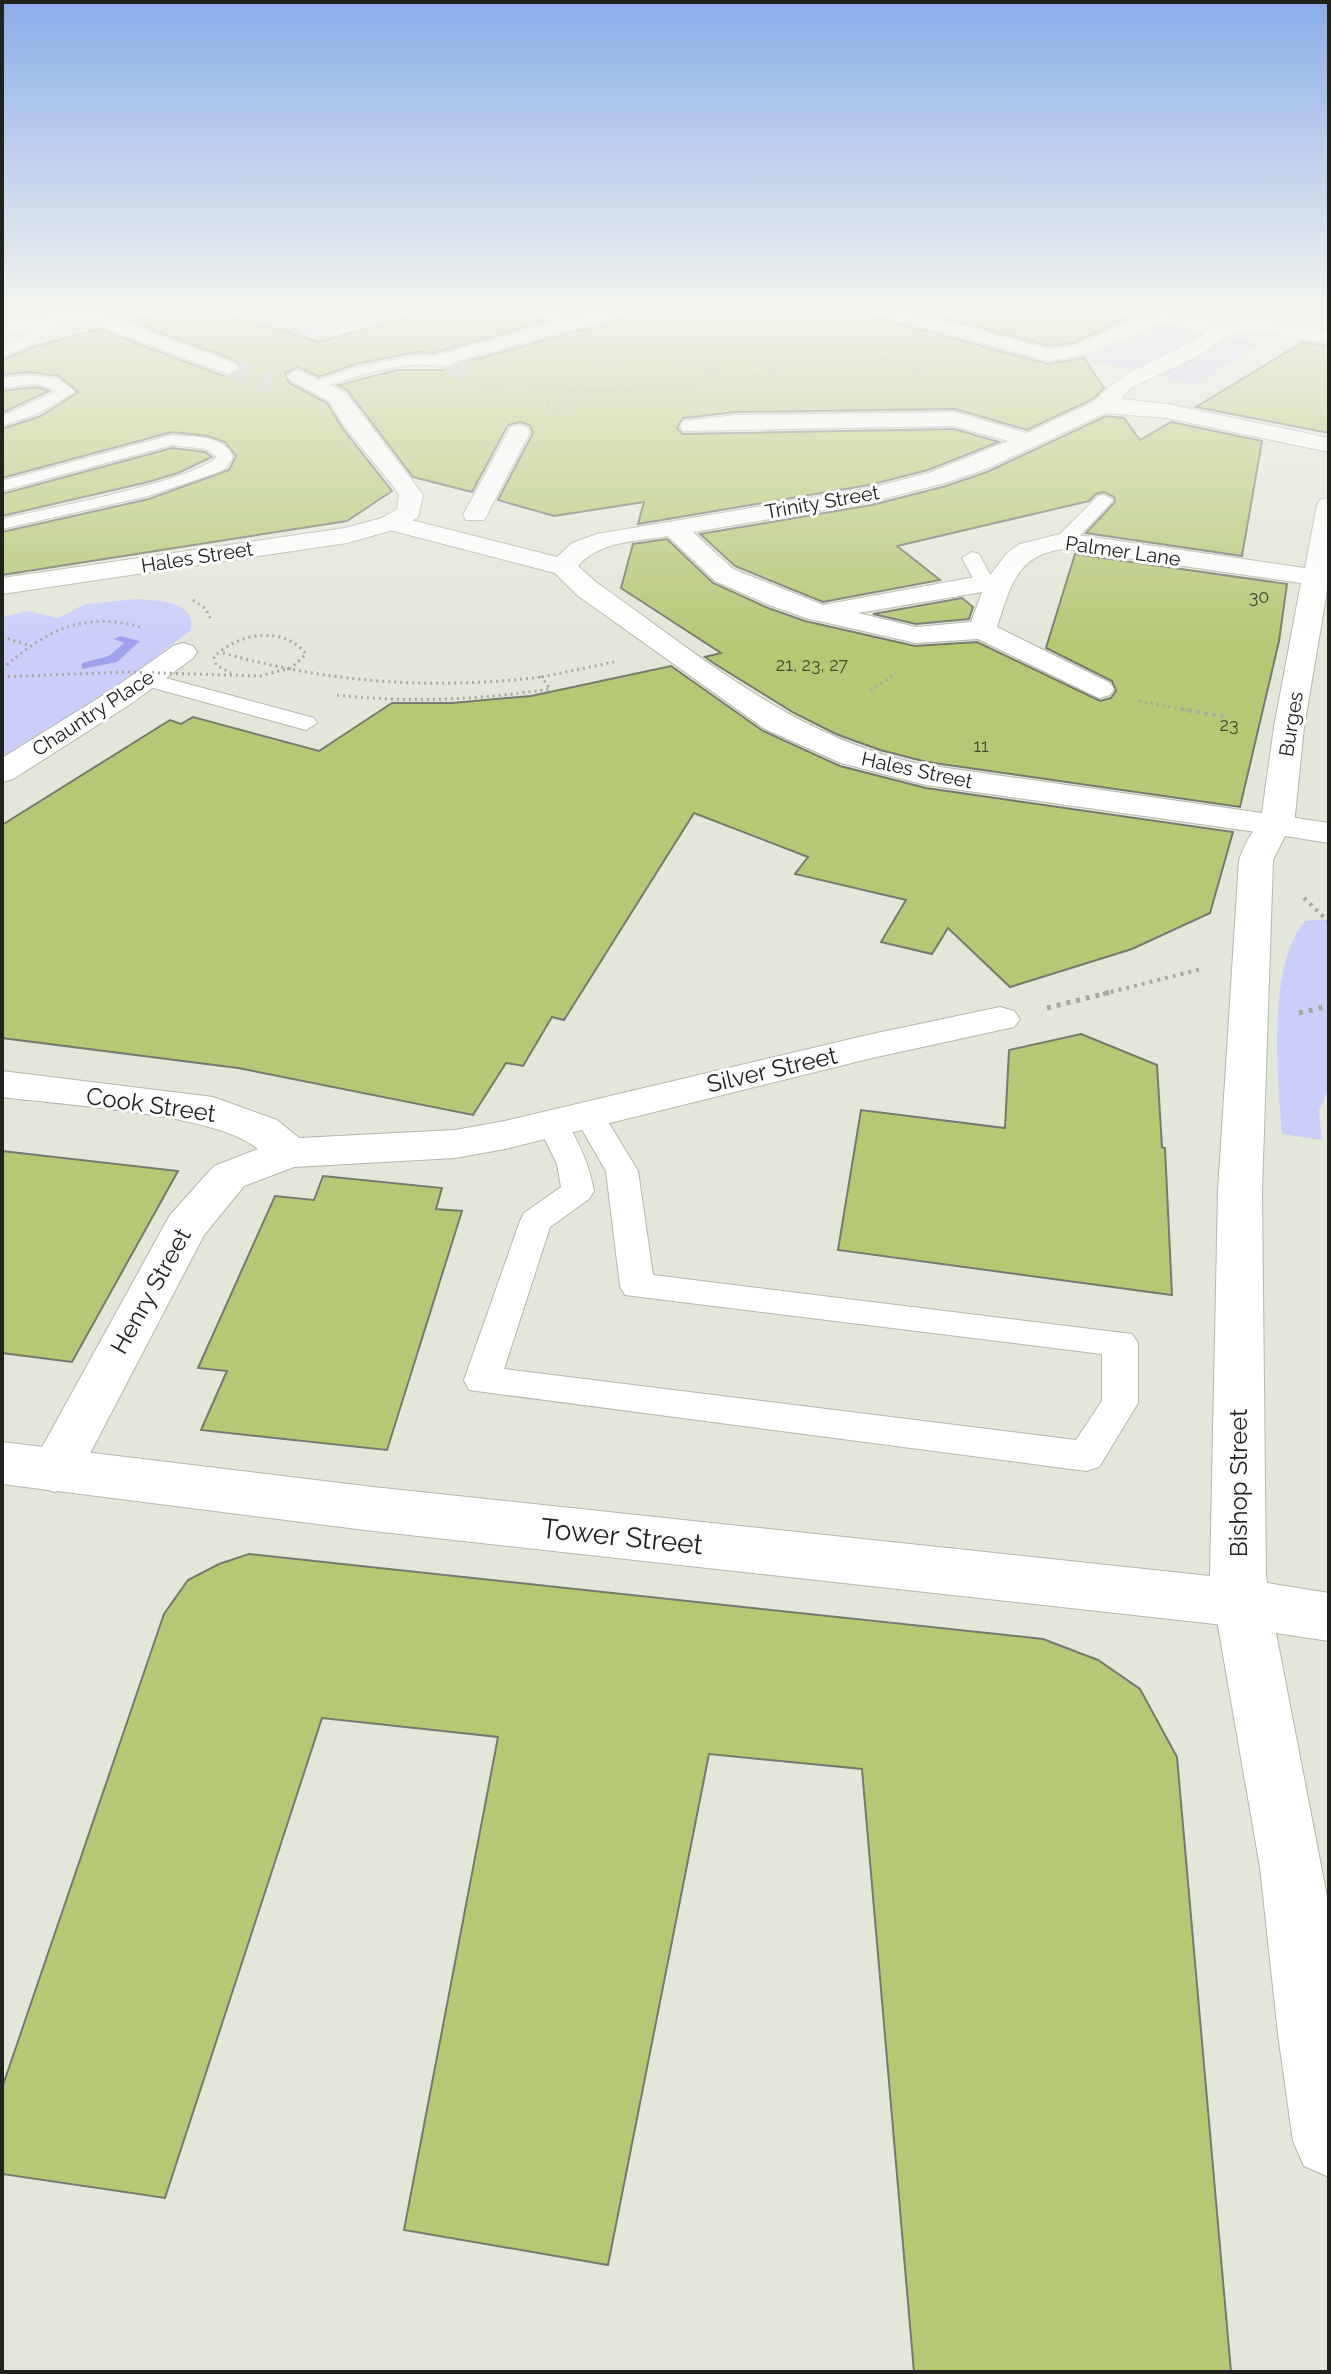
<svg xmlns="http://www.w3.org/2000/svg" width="1331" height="2374" font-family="Raleway,sans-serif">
  <rect width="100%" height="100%" fill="#e3e7d9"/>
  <g fill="#cbcef9">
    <path d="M223,309h184l-136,38 -22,-8 33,-9z"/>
    <path d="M1168,326h14l23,8 -67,37 -55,-12 75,-32z"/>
    <path d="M1225,336l36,7 -65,41 -41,-9z"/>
    <path d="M138,599c21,2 58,1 53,31l-89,68 -100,62v-143l26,-6 30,7 27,-14z"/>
    <path d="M1329,919v168l-10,24 3,29 -40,-6c-5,-58 -15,-168 23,-213z"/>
  </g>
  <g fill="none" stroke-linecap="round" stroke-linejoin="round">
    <path fill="#a0a1ee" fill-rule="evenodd" d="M120,636l20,5 -23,21 -35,7v-6l27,-7 15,-13 -10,-4z"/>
  </g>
  <g fill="#b7c875" stroke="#777a6e" stroke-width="2">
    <path d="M174,309h35l110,33 116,-33h88l22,13 -112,31 -16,-1 -61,12 -37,13 -21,-10 -13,6 4,10 38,20 16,26 49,62 -45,30 -345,54v-43l147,-33 80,-29 7,-14 -11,-14 -17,-6 -36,-4 -170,46v-49l39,-13 37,-24 -19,-16 -31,-4 -26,3v-15l31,-13 66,-18 122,46 10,2 10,-6 -4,-10 -108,-40z"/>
    <path d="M621,309h244l5,7 178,48 36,-6 20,30 -11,11 -66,31 -72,-21 -219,3 -53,6 -6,10 6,6 271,-5 45,13 -71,28 -59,15 -231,39 6,-22 -90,14 -56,-16 35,-67 -3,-8 -10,-3 -12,3 -36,67 -59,-15 -66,-87 -9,-5 59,-15h52l9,-6 161,-44 5,-7z"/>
    <path d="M908,309h287l-12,5 -19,-4 -34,7 -57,26 -24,3z"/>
    <path d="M1303,342l26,4v87l-133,-26z"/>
    <path d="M37,387l12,4 -47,22v-22z"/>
    <path d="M1106,416l18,2 16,22 31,-18 91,19 -20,115 -156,-23 29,-31 -1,-5 -10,-5 -8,2 -7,7 -192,45 43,34 -117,22 -88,-36 -35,-32 172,-29 74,-19 41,-14z"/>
    <path d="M172,448l33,4 7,5 -34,16 -30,9 -146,34v-22z"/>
    <path d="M667,539l46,44 55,25 37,13 110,25 62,-4 123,59 11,-3 5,-7 -4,-10 -66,-33 29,-94 212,30 -8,57 -39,166 -313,-45 -47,-12 -44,-16 -42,-21 -79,-49 -10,-7 16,-4 -100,-65 12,-44z"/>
    <path d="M962,598l11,9 -4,12 -53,5 -43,-10z"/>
    <path d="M671,666l92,65 77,35 86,22 307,44 -23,81 -78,36 -122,38 -62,-59 -16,26 -51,-12 25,-42 -111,-26 13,-17 -114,-44 -130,207 -12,-3 -29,49 -17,-3 -33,52 -235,-47 -236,-30v-213l168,-105 11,4 12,-7 126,34 73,-48h60l79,-7z"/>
    <path d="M1081,1034l76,31 5,82 3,1 7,147 -334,-45 23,-140 144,18 4,-78z"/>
    <path d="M2,1151l176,20 -106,191 -70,-9z"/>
    <path d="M323,1176l119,12 -6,21 26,2 -75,239 -186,-20 26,-59 -29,-3 77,-172 39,4z"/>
    <path d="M249,1554l794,85 55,21 42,29 37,68 54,615h-317l-52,-603 -153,-15 -101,511 -204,-35 94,-493 -176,-19 -157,480 -163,-24v-86l162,-474 24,-34 31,-16z"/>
  </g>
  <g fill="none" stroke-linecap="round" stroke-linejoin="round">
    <path stroke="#bcc0b3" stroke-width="21" stroke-dasharray="21 11" stroke-linecap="butt" d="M448,363l29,12"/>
    <path stroke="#bcc0b3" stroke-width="21" stroke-dasharray="21 11" stroke-linecap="butt" d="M229,368l43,16"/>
    <g stroke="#b3b7aa" stroke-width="2">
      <g id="service">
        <path d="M526,309h18l33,14 -7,4 -16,-3z"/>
        <path d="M52,317l7,4 -24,22 -33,14v-10l23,-10z"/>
        <path d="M418,355l16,1 21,7 -7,4c-46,-9 -90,10 -134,22l-8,-5 51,-17z"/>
        <path d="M28,375l31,4 16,13 -36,21 -37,13v-10l55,-25 -20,-7 -35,4v-10z"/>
        <path d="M172,435c20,2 54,0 61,22l-7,11 -10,5 -68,23 -146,33v-10c41,-10 190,-37 215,-62l-11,-8 -34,-4 -170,46v-10z"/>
        <path d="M1104,495l9,5 -3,4 -39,41h-14l-2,-4 2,-4 41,-41z"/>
        <path d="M972,552l7,2 17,31 -3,4 -7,2 -7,-2 -17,-31z"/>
        <path d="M147,673l167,45 3,5 -11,7 -167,-46 -3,-5z"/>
        <path d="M588,1104l11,3 39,64 15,104 479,59 6,9v60l-39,64 -13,4 -617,-81 -5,-10 56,-159 4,-8 37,-26 -4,-23 -20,-41 4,-7 11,-3 11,3c15,24 26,47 31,75l-5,8 -39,28 -46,142 572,71 26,-39v-47l-477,-59 -5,-9 -14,-115 -33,-57 4,-7z"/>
      </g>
    </g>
    <g stroke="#b3b7aa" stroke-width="2">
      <g id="pedestrian">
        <path d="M605,309h13l3,4 -3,4 -178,49 -10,-6 3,-4z"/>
        <path d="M868,309h30l151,40 25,-3 57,-26 34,-7 53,12 40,-5 71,11v12l-71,-11 -27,2 -31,21 -69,33 -22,24 -8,2 -11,-7c28,-38 78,-48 115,-73l-27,-8h-24l-66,28 -39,7 -178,-48z"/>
        <path d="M519,425l8,2 3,5 -43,83 -3,5h-18l-3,-5 45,-83 3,-5z"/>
      </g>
    </g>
    <g stroke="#b3b7aa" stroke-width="2">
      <g id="minor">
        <path d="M76,309h35l-10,6 -99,21v-12z"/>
        <path d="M1120,399l47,5 162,34v14l-162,-34 -62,-5 -119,56 -41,14 -74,19 -178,30 40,37 90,36 168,-31 17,-22 12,-8 44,-11 241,35 12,-63 3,-5 9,-2v81l-25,148 -10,98 -5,7 -12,3 -351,-50 -85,-22 -76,-34 -188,-134 -22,-22 -173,-45 -4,-5 4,-5 9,-3 166,42 15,-14 25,-9 273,-46 59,-15 79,-32 -54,-15 -271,5 -3,-5 3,-5 53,-6 219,-3 72,21 66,-31zM668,536l47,45 54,24 37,13 110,25 62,-4 121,59 11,-3 4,-6 -4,-6 -113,-56c13,-40 20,-73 67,-78l237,34 -27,144 -12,86 -336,-48c-128,-24 -225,-109 -329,-182l-19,-17c21,-25 60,-25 90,-30zM982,592l-11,30 -55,5 -58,-14z"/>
        <path d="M183,643l10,3 4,6 -4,6 -61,45 -119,76 -11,3v-24l108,-67 63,-45z"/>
        <path d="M1000,1007l14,4 6,8 -6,8 -142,31 -367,91 -50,9 -161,9 -50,19 -40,49 -131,251 -18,6 -18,-6 -8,-15 141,-256 44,-49 44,-17c-42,-36 -196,-44 -256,-52v-26l211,26 64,23 22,18 156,-8 50,-9 367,-87z"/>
        <path d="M1242,1579l87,14v48l-53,-8 53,274v270l-25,-11 -11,-25 -15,-107 -18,-167 -46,-264 8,-17z"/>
      </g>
    </g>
    <g stroke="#b3b7aa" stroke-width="2">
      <g id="tertiary">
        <path d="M62,309h27l147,55 3,4 -10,6 -7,-2 -157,-59z"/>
        <path d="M297,370l48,22 78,103 -5,22 -18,11 -53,15 -345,51v-16l343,-50 37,-10 15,-9 2,-14 -6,-9 -48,-59 -16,-26 -39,-21 -3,-4z"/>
        <path d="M1277,815l52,8v20l-44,-7 -12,24 -11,331 4,385 4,27 -8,17 -20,7 -869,-96 -371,-47v-42l371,45 837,89 8,-385 21,-331c8,-20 16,-40 38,-45z"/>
      </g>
    </g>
    <g stroke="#a6a99e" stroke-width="2" stroke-dasharray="2 3" stroke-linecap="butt">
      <path d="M232,309l30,10"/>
      <path d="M274,309l-12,10 29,11"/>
      <path d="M661,314l53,17"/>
      <path d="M785,334l9,-2 126,39 17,-6"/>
      <path d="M808,336l35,-10"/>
      <path d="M263,344l37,-11 -9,-3 78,-21"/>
      <path d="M738,347l54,17 -51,15 -52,-17z"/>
      <path d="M632,355l144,-40"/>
      <path d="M679,360l93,-29 103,31"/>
      <path d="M674,361l15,1"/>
      <path d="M679,363l51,18"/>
      <path d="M893,368l28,9"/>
      <path d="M760,379l44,-13 20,6 36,-11 9,3"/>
      <path d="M845,379l48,-16"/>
      <path d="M607,388l86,-4"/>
      <path d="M529,392l146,-2"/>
      <path d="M477,393l30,-1"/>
      <path d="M547,403l24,-10"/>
      <path d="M548,407l32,-7"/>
      <path d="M553,413l39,-18 23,-40 -5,-2"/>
    </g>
    <g stroke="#a6a99e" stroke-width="3" stroke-dasharray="2 4" stroke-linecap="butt">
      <path d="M193,600l13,9 4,9"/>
      <path d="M2,637l26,8"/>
      <path d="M223,653c106,30 209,37 319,24"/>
      <path d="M2,669c45,-39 81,-59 142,-41"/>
      <path d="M871,691l25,-18"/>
      <path d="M337,695c72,8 142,5 213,-6l-8,-12 72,-15"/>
      <path d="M1139,701l53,10"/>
    </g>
    <g stroke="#a6a99e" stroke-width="4" stroke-dasharray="3 5" stroke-linecap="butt">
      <path d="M1181,709l44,8"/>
      <path d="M1304,898l25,24"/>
      <path d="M1103,994l98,-25"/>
    </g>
    <g stroke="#a6a99e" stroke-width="5" stroke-dasharray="4 6" stroke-linecap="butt">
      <path d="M1047,1008l64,-16"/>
      <path d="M1299,1013l30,-7"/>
    </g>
    <use href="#service" fill="#fff" fill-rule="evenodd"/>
    <use href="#pedestrian" fill="#fff" fill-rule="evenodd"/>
    <use href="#minor" fill="#fff" fill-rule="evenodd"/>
    <use href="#tertiary" fill="#fff" fill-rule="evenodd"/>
    <g stroke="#a6a99e" stroke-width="2" stroke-dasharray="2 3" stroke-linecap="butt">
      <path d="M875,362l70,-22"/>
      <path d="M876,362l17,6"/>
    </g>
    <path stroke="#a6a99e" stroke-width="3" stroke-dasharray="2 4" stroke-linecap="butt" d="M2,677l125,-5 133,4 31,-8 15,-14c-22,-29 -69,-21 -92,3l2,8 15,8"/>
  </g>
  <linearGradient id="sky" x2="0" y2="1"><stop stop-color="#8bacea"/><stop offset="0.48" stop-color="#f2f4ee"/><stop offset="1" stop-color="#f2f4ee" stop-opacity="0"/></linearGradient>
  <rect width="1331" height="641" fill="url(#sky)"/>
  <g text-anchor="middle" stroke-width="6" stroke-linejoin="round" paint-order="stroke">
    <g font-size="18" fill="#464c33">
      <text x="1259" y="603">30</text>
      <text x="812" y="671">21, 23, 27</text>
      <text x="1229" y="731">23</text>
      <text x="981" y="752">11</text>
    </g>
    <g font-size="20" fill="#20221d" stroke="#fff">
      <text transform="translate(822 502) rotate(-10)" y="7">Trinity Street</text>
      <text transform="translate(1123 551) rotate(8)" y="7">Palmer Lane</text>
      <text transform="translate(197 557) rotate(-9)" y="7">Hales Street</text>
      <text transform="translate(93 713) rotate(-33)" y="7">Chauntry Place</text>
      <text transform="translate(1291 724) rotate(-81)" y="7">Burges</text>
      <text transform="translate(917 770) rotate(12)" y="7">Hales Street</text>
    </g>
    <g font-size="24" fill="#20221d" stroke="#fff">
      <text transform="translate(772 1070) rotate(-13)" y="8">Silver Street</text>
      <text transform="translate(151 1105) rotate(8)" y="8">Cook Street</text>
      <text transform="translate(151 1291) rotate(-61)" y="8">Henry Street</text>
      <text transform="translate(1239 1483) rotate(-90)" y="8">Bishop Street</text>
    </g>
    <g font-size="28" fill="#20221d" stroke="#fff">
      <text transform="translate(622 1536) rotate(6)" y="10">Tower Street</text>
    </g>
  </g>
  <rect width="1331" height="2374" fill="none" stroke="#20221d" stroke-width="8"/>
</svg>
